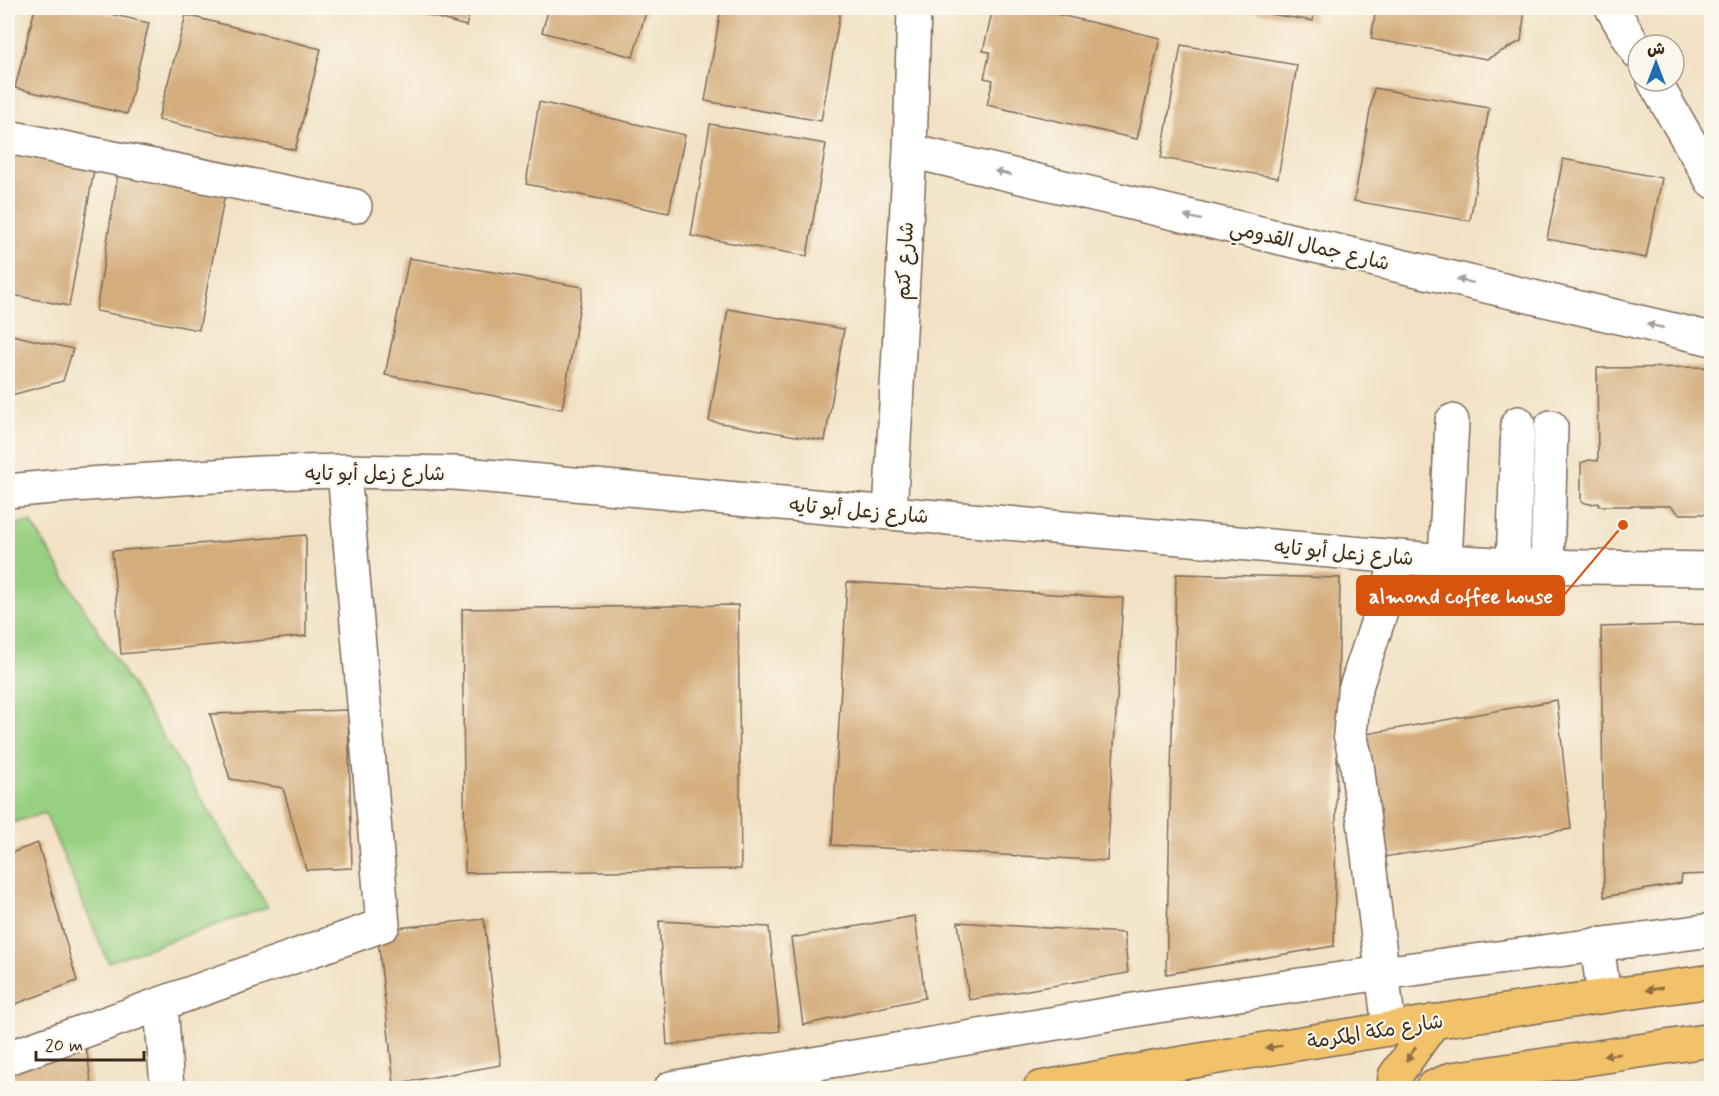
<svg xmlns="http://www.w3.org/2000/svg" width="1719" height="1096" font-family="Mynerve,'Playpen Sans Arabic',sans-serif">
  <rect width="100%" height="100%" fill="#fbf7ec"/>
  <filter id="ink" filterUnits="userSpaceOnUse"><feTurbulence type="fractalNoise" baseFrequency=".0167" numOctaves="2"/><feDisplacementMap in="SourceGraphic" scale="12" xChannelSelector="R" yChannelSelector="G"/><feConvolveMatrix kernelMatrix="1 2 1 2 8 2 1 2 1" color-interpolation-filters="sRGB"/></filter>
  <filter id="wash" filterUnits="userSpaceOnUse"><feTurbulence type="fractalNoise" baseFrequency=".008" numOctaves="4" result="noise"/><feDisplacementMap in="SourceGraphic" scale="24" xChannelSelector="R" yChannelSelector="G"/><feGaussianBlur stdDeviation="1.35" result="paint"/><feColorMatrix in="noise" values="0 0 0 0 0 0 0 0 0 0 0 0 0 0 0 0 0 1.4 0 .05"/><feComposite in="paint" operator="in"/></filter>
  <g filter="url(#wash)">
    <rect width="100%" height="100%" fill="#f2e1c4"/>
    <path fill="#98d082" stroke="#6a7d50" stroke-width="1.5" d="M31,522l237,385 -160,55 -63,-149 -37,11v-299z"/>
    <g id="blocks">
      <g fill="#d4ad7d">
        <path d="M35,8h50l64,15 -22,91 -112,-26z"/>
        <path d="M403,8h68l-5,18z"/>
        <path d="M549,8h98l-14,49 -91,-25z"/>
        <path d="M721,8h120l-20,113 -116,-20z"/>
        <path d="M993,8h36l131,30 -23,101 -150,-34 6,-25 -9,-2 6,-26 -7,-1z"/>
        <path d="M1238,8h77l-2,13 -75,-12z"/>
        <path d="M1376,8h147l2,2 -4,31 -34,18 -116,-20z"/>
        <path d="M186,15l135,34 -26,101 -137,-30z"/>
        <path d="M1181,45l116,20 -19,113 -117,-20z"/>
        <path d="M1374,88l115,20 -19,113 -116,-20z"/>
        <path d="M539,102l146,33 -16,78 -143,-29z"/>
        <path d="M710,124l116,20 -19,112 -116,-20z"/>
        <path d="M8,154l86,16 -25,136 -61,-12z"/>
        <path d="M1563,159l99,19 -16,80 -99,-19z"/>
        <path d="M118,174l107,20 -26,136 -103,-19z"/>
        <path d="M409,258l174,29 -21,122 -177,-34z"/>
        <path d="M728,309l116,20 -19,112 -116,-20z"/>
        <path d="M8,334l65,15 -10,32 -55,15z"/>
        <path d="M1712,367v147h-33l-8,-8h-72v-3l-9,1 -9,-2v-39l8,-3 9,1 -1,-93z"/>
        <path d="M306,535v101l-185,18 -9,-103z"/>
        <path d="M1176,574l164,4 -6,368 -168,28z"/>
        <path d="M847,582l276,16 -16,263 -275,-16z"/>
        <path d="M738,605l3,264 -276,4 -3,-264z"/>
        <path d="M1712,624v250l-30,1 -1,8 -77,14 -3,-270z"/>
        <path d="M1557,700l14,129 -201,30 -15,-123z"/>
        <path d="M348,710l4,158 -46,2 -23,-82 -53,-9 -20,-65z"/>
        <path d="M38,843l39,138 -69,26v-153z"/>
        <path d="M915,916l10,82 -122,27 -12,-87z"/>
        <path d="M484,919l17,146 -107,19 -17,-154z"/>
        <path d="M659,921l110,6 11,104 -113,14z"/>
        <path d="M958,922l166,11 4,40 -159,27z"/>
        <path d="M85,1038l7,50h-84v-17z"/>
      </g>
    </g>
  </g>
  <g filter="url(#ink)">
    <use href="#blocks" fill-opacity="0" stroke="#7b6a58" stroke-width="1.5"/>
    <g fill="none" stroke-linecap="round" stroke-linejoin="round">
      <g stroke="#7b6a58" stroke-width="36">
        <g id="minor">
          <path d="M1612,8l26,45"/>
          <path d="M1654,81l58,100"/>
          <path d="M8,137l347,69"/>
          <path d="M910,151l802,188"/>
          <path d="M8,491l65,-6 187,-12 84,-2 110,2 436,40 555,48 86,5 181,3"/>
          <path d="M890,513l20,-362 4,-143"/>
          <path d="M1445,561l7,-140"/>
          <path d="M1513,565l5,-142"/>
          <path d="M1547,565l4,-138"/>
          <path d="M1597,944l7,52"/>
          <path d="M161,1004l6,84"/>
          <path d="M1389,1028l-32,-264 -7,-30 4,-41 45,-136"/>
          <path d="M8,1058l375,-133 -39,-454"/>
          <path d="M671,1088l486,-82 225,-33 330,-43"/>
        </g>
      </g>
      <g stroke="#7b6a58" stroke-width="36">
        <g id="major">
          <path d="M1040,1088c223,-40 447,-76 672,-107"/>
          <path d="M1394,1088l1,-12 39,-55"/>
          <path d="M1432,1088l20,-9 260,-39"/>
        </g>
      </g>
      <use href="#minor" stroke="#fff" stroke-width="33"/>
      <use href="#major" stroke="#f2c26a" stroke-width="33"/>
    </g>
    <defs><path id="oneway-solid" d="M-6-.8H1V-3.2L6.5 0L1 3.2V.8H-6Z" transform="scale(1.5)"/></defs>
    <g fill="#a79f9a">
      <use href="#oneway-solid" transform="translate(1003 173) rotate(-167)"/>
      <use href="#oneway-solid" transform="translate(1193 218) rotate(-167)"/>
      <use href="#oneway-solid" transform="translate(1465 281) rotate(-167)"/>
      <use href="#oneway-solid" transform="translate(1655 326) rotate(-167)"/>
    </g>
    <g fill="#8d6e40">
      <use href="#oneway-solid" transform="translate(1654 989) rotate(172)"/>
      <use href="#oneway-solid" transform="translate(1274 1047) rotate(171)"/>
      <use href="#oneway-solid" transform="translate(1411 1054) rotate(125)"/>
      <use href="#oneway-solid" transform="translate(1612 1055) rotate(172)"/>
    </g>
  </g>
  <g text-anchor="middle" stroke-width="4.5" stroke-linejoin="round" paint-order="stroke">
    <g font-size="20" fill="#3b2a1e" stroke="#fbf7ec">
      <text transform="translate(1310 245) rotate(13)" y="7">شارع جمال القدومي</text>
      <text transform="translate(904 261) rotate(-87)" y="7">شارع كتم</text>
      <text x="375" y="480">شارع زعل أبو تايه</text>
      <text transform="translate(859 510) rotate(5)" y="7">شارع زعل أبو تايه</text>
      <text transform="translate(1344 552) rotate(5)" y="7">شارع زعل أبو تايه</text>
      <text transform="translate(1375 1031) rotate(-9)" y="7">شارع مكة المكرمة</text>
    </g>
  </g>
  <path fill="none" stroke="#d7540e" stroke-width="2" d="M1623 525L1564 595"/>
  <circle fill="#d7540e" stroke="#fbf7ec" stroke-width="2" cx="1623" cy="525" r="6"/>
  <rect fill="#d7540e" stroke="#d7540e" stroke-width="2" x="1357" y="576" width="207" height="39" rx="6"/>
  <g font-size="21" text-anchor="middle" font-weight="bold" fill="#fff">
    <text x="1461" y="603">almond coffee house</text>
  </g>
  <rect width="1719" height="1096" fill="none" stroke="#fbf7ec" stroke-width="30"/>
  <g transform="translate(1656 63)"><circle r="28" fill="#fbf7ec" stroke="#aea59a" stroke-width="1.5"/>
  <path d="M0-4.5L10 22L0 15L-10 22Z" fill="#1f6fb2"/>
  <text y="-9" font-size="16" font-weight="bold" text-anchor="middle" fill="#3b2a1e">ش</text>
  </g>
  <path d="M36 1051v9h108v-9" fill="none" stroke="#3b2a1e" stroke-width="3"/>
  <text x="45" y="1051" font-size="18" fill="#3b2a1e" stroke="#fbf7ec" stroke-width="4.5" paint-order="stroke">20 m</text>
</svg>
